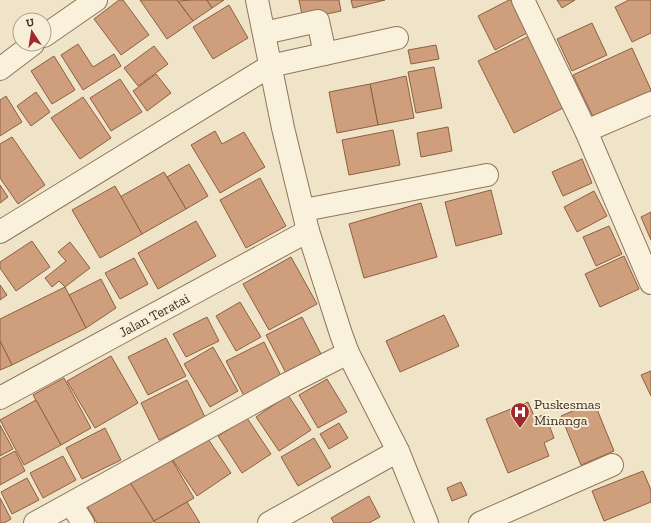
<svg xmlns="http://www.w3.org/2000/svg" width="651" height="523" font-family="'Zilla Slab',serif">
  <rect width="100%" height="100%" fill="#f0e4c8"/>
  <g fill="#cf9f7d" stroke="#8d5f41">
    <path d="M119,0h4l26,35 -28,20 -27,-36z"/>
    <path d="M140,0h37l16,21 -26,18z"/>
    <path d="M192,0h15l5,8 -19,13 -15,-20z"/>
    <path d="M207,0h17l-12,8z"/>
    <path d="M299,0h40l2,11 -38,8z"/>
    <path d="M351,0h34l-32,8z"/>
    <path d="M509,0h3l17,32 -34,18 -17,-34z"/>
    <path d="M557,0h18l-13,8z"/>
    <path d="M629,0h22v33l-19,9 -17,-35z"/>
    <path d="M229,5l19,33 -35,21 -20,-32z"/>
    <path d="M592,23l15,32 -35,16 -15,-32z"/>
    <path d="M529,36l36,71 -51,26 -36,-72z"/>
    <path d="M78,44l15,23 21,-13 7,12 -38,24 -22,-35z"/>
    <path d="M436,45l3,14 -28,5 -3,-14z"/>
    <path d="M154,46l14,18 -30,22 -14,-18z"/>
    <path d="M632,48l19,42v6l-56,25 -22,-46z"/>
    <path d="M54,56l21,34 -23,14 -21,-33z"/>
    <path d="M434,67l8,41 -26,5 -8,-41z"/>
    <path d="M156,74l15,19 -24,18 -14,-20z"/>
    <path d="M406,76l8,42 -36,7 -8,-41z"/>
    <path d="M120,79l22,33 -31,19 -21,-33z"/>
    <path d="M370,84l8,41 -41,8 -8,-41z"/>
    <path d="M36,92l14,20 -19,14 -14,-20z"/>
    <path d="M6,96l16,26 -22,14v-36z"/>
    <path d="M83,97l28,41 -31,21 -29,-41z"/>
    <path d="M448,127l4,24 -31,6 -4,-24z"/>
    <path d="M393,130l7,35 -51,10 -7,-35z"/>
    <path d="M215,131l7,13 22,-12 21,35 -45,26 -29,-48z"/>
    <path d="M12,137l33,48 -27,19 -18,-26v-34z"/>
    <path d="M582,159l10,24 -29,13 -11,-24z"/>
    <path d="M189,164l19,32 -22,13 -19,-32z"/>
    <path d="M164,172l22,37 -44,25 -22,-37z"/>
    <path d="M260,178l26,48 -40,22 -26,-48z"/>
    <path d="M0,185l8,12 -8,6z"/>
    <path d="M115,186l27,48 -42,24 -28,-48z"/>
    <path d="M491,190l11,44 -46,12 -11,-44z"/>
    <path d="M594,191l13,25 -30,16 -13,-25z"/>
    <path d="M421,203l16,54 -73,21 -15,-54z"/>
    <path d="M651,212v28l-10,-23z"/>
    <path d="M196,221l20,35 -58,33 -20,-36z"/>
    <path d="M609,226l13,28 -26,12 -13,-29z"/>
    <path d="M32,241l18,26 -34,24 -16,-23v-6z"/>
    <path d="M70,242l20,26 -25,19 -6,-6 -7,6 -7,-9 21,-17 -8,-9z"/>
    <path d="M624,256l15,33 -39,18 -15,-33z"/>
    <path d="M291,257l26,47 -48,26 -26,-46z"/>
    <path d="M134,258l14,26 -28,15 -15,-26z"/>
    <path d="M101,279l15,29 -30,20 -17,-33z"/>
    <path d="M0,285l7,10 -7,5z"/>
    <path d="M65,287l21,41 -74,37 -12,-24v-22z"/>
    <path d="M240,302l21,35 -25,14 -20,-35z"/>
    <path d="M444,315l15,31 -59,26 -14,-31z"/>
    <path d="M207,317l12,24 -33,16 -13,-23z"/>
    <path d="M302,317l20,39 -35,19 -21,-40z"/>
    <path d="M166,338l20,38 -38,19 -20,-38z"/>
    <path d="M0,341l12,24 -12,5z"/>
    <path d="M264,342l18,36 -38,18 -18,-35z"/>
    <path d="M213,347l25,44 -28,16 -26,-43z"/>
    <path d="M111,356l27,47 -43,25 -28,-47z"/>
    <path d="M651,371v25l-10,-21z"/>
    <path d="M64,378l27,50 -30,17 -28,-50z"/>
    <path d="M327,379l20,33 -29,16 -19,-33z"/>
    <path d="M187,380l18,37 -46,23 -18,-37z"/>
    <path d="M288,395l23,35 -32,21 -23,-34z"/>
    <path d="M36,400l25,45 -37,20 -24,-45z"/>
    <path d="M528,402l7,16 10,-4 9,24 -10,5 5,13 -41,17 -22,-54z"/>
    <path d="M594,402l20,49 -33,14 -20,-49z"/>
    <path d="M247,418l24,36 -29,19 -24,-37z"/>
    <path d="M339,423l9,15 -19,11 -9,-15z"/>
    <path d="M0,425l13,24 -13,7z"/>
    <path d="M105,428l16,32 -39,19 -16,-31z"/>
    <path d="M206,436l25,37 -34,23 -25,-37z"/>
    <path d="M314,438l17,29 -33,19 -17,-29z"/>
    <path d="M15,451l10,20 -25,14v-26z"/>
    <path d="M169,455l25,43 -40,23 -26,-42z"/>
    <path d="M63,456l13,24 -33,18 -13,-25z"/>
    <path d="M643,471l8,19v12l-47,19 -12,-30z"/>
    <path d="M27,478l12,22 -27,14 -11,-22z"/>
    <path d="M128,479l26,42 -3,2h-54l-11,-19z"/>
    <path d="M461,482l6,13 -15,6 -5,-13z"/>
    <path d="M369,496l11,21 -11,6h-35l-3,-5z"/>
    <path d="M0,498l11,21 -7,4h-4z"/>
    <path d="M187,502l13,21h-45l-1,-2z"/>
  </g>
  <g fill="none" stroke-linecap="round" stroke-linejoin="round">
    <g stroke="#8d765c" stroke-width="24">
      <g id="minor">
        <path d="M257,0l26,128 25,103 33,103 7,19 50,98 29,72"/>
        <path d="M523,0l63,131 65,152"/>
        <path d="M264,33l54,-12 7,33"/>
        <path d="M44,36l52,-36"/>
        <path d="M0,69l33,-25"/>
        <path d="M586,131l65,-28"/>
        <path d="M304,210l183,-35"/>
        <path d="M0,232l270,-166 127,-28"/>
        <path d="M0,398l308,-167"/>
        <path d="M71,504l12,19"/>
        <path d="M35,523l252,-139 61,-31"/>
        <path d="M269,523l129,-72"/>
        <path d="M480,523l132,-58"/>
      </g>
    </g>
    <use href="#minor" stroke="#faf1dc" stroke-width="22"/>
  </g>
  <defs>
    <g id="hospital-pin" transform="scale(1)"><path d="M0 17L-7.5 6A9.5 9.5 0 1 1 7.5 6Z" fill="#9e2a2b" stroke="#f7eed8"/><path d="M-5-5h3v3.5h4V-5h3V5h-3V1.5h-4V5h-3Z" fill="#fff"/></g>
  </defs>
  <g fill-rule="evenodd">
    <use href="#hospital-pin" x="520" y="412"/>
  </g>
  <g text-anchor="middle" stroke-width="4" stroke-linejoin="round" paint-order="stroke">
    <g font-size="14" fill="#3d2e20" stroke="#f7eed8">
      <text transform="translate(154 315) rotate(-28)" y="5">Jalan Teratai</text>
    </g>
    <g font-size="14" fill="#3d2e20" stroke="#f7eed8" text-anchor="start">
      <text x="534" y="409">Puskesmas<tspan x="534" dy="16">Minanga</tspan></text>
    </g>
  </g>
  <g transform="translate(32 32) rotate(348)"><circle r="19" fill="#f7eed8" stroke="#ada18e"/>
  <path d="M0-3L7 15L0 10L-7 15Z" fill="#9e2a2b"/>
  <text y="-6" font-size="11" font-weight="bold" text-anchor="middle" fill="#3d2e20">U</text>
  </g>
</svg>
